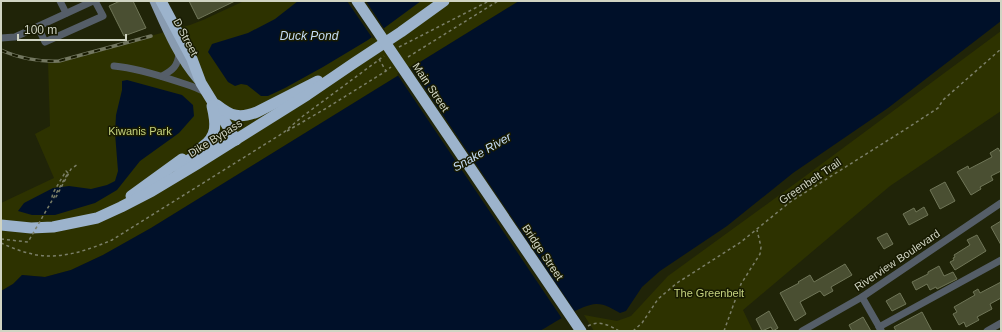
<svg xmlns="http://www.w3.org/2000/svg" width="1002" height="332" font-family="Helvetica,sans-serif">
  <rect width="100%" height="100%" fill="#202408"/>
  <g fill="#2d3200">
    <path d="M244,1h275l-368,227 -48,27 -32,15 -26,7 -23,-2 -9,9 -12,7v-88l53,-25 -19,-44 15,-8 -2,-65h11l16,-4 115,-32 13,-5z"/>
    <path d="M1001,31v80l-111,75 -147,124 10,21h-159l-10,-16 33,6 14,-5 37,-40 132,-96z"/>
  </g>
  <g fill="#001029">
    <path d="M298,1h123l-53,39 -45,27 -38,21 -17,8h-7l-14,-11 -6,-1 -6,2 -7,-4 -20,-30 4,-8 36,-11 27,-14z"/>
    <path d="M519,1h482v20l-113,87 -95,65 -66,53 -67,45 -18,16 -16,24 -6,2c-7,-4 -15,-9 -23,-9 -13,-1 -45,20 -57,27h-539v-40l12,-7 9,-9 23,2 26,-7 32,-15 48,-27z"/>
    <path d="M127,80l55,15 11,10 1,11 -15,17 -39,28 -23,29 -22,13 -40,12h-23l-14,-4 6,-8 29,-15 16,-2 22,3 16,-4 8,-4 3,-10 -3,-38 1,-18 6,-25v-9z"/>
  </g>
  <g fill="#202408">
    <path d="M347,1h19l19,29 -12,9z"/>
    <path d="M410,66l166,247 -13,7 -166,-246z"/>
  </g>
  <g fill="#4a4f32" stroke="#707658">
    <path d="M120,1h13l13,27 -22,8 -15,-30z"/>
    <path d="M189,1h46l-37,18z"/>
    <path d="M998,148l3,5v18l-10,5 2,4 -13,7 1,2 -10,6 -14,-23 11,-6 1,3 23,-12 -2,-4z"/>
    <path d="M945,182l10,19 -15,8 -10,-19z"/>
    <path d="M924,207l4,8 -19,10 -6,-11 11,-6 2,4z"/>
    <path d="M1001,221v24l-10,-18z"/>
    <path d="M887,233l6,11 -9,5 -7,-11z"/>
    <path d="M977,235l9,16 -31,19 -5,-8 4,-2 -1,-2 2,-1 -1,-2 16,-10 -3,-5z"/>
    <path d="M845,264l7,11 -21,12 2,4 -9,5 -4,-5 -20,11 6,12 -11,7 -15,-28 19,-10 -1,-1 12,-7 4,7z"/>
    <path d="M939,266l5,10 9,-4 4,7 -20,10 -1,-2 -6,3 -3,-6 -11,6 -4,-8 16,-8v-2z"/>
    <path d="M1001,282v16l-11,6 2,5 -15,8 2,3 -13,7 -2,-5 -5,3 -6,-11 4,-2 -3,-5 21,-12 -2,-3 5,-3 2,4z"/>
    <path d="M900,293l6,11 -14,7 -6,-10z"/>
    <path d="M769,311l9,17 -5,3 -2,-4 -9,4 -6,-12z"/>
    <path d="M922,312l10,19h-36l-2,-4z"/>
    <path d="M863,317l8,14h-19l-3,-6z"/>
  </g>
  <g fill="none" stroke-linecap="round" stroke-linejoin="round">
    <g stroke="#7b7f68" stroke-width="1.5" stroke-dasharray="3 3" stroke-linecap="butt">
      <path d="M399,47l90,-46"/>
      <path d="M408,57l90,-56"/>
      <path d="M379,59l7,12 5,-4"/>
      <path d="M287,131l38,-22 61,-38"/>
      <path d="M68,173l-2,-2 -13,22 -1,4h4l15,-28 7,-5"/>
      <path d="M1,243c11,5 24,10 36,12 26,4 51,-5 75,-15l171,-107 20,-17 81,-60"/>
      <path d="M588,326c11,-6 21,-1 31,5"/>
      <path d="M633,331l9,-8 16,-24 19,-16 64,-41 49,-40 119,-75 29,-19 5,-8 58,-51"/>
      <path d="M724,331l17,-47 19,-30 1,-7 -4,-17"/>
    </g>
    <g stroke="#555e68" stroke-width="7">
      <path d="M60,1l6,12"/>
      <path d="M38,27l7,15 58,-26 -8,-15"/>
      <path d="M1,38l14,-1 78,-36"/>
      <path d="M114,66c22,2 44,9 65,16 9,3 18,5 27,11"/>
      <path d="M162,76c11,-6 16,-10 17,-23"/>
      <path d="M862,297l19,33"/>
      <path d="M879,327l122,-67"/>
      <path d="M802,331l60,-34 139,-94"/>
      <path d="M987,331l14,-8"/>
    </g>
    <path stroke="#889bb0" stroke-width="9" d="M154,1c12,27 24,56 44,79"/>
    <g stroke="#9cb3cc" stroke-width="11">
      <path d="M161,1l31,58 9,24 35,57"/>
      <path d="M217,105c14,11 22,14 40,7l61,-31"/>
      <path d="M202,147c16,-11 14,-24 10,-41"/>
      <path d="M177,167l40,-24"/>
      <path d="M131,196l51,-37"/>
      <path d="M1,225l30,3 22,-1 44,-9 24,-11 31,-16 45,-27 110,-69 47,-32 47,-31 43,-31"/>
    </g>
    <g stroke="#737760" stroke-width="3.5">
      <path id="rail" d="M1,50c17,8 39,12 58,11l92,-25"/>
    </g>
    <use href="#rail" stroke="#171a01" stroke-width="2" stroke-dasharray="6" stroke-linecap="butt"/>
    <path stroke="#7b7f68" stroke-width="1.5" stroke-dasharray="3 3" stroke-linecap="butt" d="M1,239l27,3 40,-69"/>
    <path stroke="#9cb3cc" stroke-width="11" d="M357,1l224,330"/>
  </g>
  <g text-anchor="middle" stroke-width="3" stroke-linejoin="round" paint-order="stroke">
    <g font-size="11" fill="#d0d4c3" stroke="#171a01">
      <text transform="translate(186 37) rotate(62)" y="4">D Street</text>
      <text transform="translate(431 87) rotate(56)" y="4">Main Street</text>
      <text transform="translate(215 138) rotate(-32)" y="4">Dike Bypass</text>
      <text transform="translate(810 181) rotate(-34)" y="4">Greenbelt Trail</text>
      <text transform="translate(543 252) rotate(56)" y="4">Bridge Street</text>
      <text transform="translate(897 260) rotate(-34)" y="4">Riverview Boulevard</text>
    </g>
    <g font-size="11" fill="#c4d17e" stroke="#171a01">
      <text x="140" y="135">Kiwanis Park</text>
      <text x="709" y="297">The Greenbelt</text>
    </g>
    <g font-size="12" font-style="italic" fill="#c6ddf6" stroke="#171a01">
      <text x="309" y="40">Duck Pond</text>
      <text transform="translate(482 152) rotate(-30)" y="4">Snake River</text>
    </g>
  </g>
  <rect width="1002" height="332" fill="none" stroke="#d0d4c3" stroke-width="4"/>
  <path d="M18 34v6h108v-6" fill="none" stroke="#d0d4c3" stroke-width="2"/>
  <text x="24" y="34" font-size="12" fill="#d0d4c3" stroke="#171a01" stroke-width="3" paint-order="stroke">100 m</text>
</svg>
